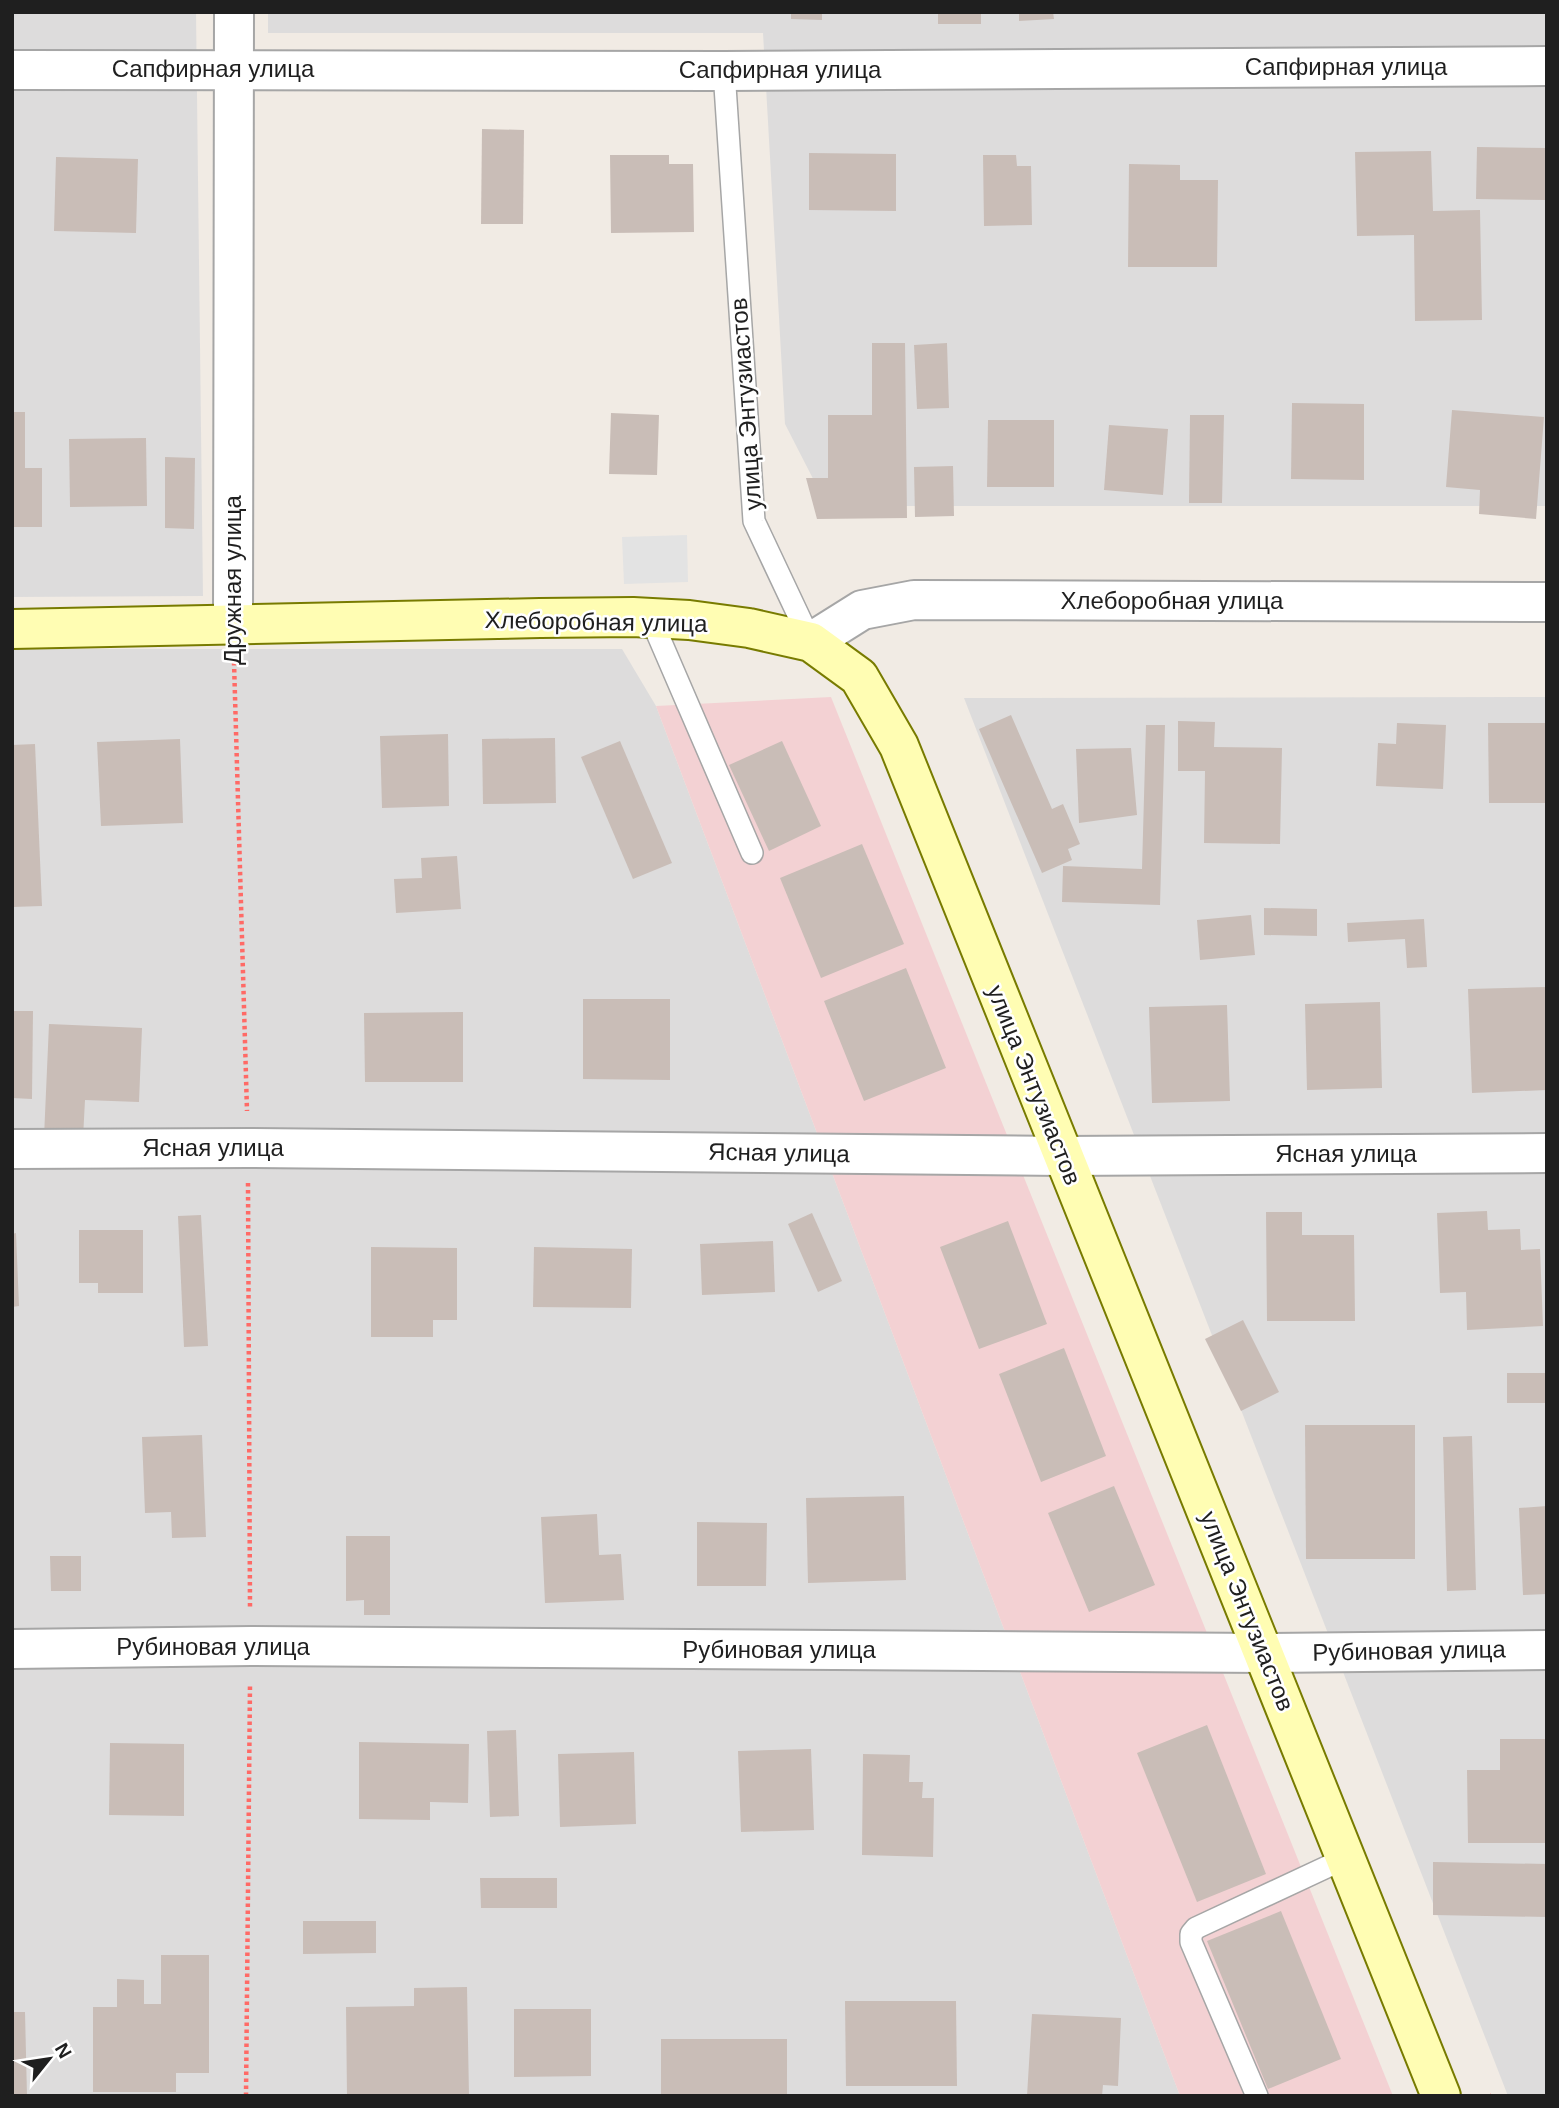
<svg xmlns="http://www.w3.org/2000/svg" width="1559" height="2108" font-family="Helvetica,sans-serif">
  <rect width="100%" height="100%" fill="#f1ebe4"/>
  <g fill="#dddcdc">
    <path d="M12,12h184l7,584 -191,1z"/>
    <path d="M268,12h1279v494h-720l-42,-82 -22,-391h-495z"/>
    <path d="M12,649h610l34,57 524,1390h-1168z"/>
    <path d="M1547,697v1399h-39l-544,-1398z"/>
  </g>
  <path fill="#f3d1d3" d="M831,697l562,1399h-213l-524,-1390z"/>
  <path fill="#e3e3e3" d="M687,535l1,47 -64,2 -2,-47z"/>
  <g fill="#c9bdb7">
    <path d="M791,12h31v8l-31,-1z"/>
    <rect x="938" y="12" width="43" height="12"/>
    <path d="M1019,12h34l1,7 -35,2z"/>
    <path d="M482,129l42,1 -1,94h-42z"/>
    <path d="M1477,147l70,1v52l-71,-1z"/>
    <path d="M1431,151l2,60 47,-1 2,110 -67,1 -1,-86 -57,1 -2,-84z"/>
    <path d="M809,153l87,1v57l-87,-1z"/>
    <path d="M610,155h59v9h24l1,68 -83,1z"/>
    <path d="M983,155h33l1,11h14l1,59 -48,1z"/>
    <path d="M56,157l82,2 -2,74 -82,-2z"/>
    <path d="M1129,164l51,1v15h38l-1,87h-89z"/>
    <path d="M872,343h33l2,175 -90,1 -11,-41h22v-63h44z"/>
    <path d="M947,343l2,65 -32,1 -3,-64z"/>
    <path d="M1292,403l72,1v76l-73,-1z"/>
    <path d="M1452,410l92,7 -8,102 -57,-5 1,-24 -34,-3z"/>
    <path d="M12,412h13v56h17v59h-28v-24h-2z"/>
    <path d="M611,413l48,2 -2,60 -48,-1z"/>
    <path d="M1190,415h34l-2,88h-33z"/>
    <path d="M988,420h66v67h-67z"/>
    <path d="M1109,425l59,4 -5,66 -59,-5z"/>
    <path d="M146,438l1,68 -77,1 -1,-68z"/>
    <path d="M165,457l30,1 -1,71 -29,-1z"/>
    <path d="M953,466l1,50 -39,1 -1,-50z"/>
    <path d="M1011,715l41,94 11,-5 17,40 -12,5 4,11 -30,13 -63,-144z"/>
    <path d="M1178,721l37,1 -1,25 68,1 -2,96 -76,-1 1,-72h-27z"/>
    <path d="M1397,723l49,2 -3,64 -67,-3 2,-43 18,1z"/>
    <path d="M1488,723h59v80h-58z"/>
    <path d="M1146,725h19l-5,180 -98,-3 1,-36 79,3z"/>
    <path d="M448,734l1,72 -67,2 -2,-72z"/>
    <path d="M555,738l1,65 -73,1 -1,-65z"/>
    <path d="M180,739l3,84 -82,3 -4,-84z"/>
    <path d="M620,741l52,122 -39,16 -52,-122z"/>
    <path d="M782,741l39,85 -52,25 -40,-86z"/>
    <path d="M35,744l7,162 -30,1v-162z"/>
    <path d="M1131,748l6,67 -58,8 -3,-74z"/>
    <path d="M862,844l42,100 -83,34 -41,-100z"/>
    <path d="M457,856l4,53 -65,4 -2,-34 28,-1 -1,-20z"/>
    <path d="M1264,908l53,1v27l-53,-1z"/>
    <path d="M1251,915l4,40 -55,5 -3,-40z"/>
    <path d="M1424,919l3,48 -20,1 -2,-29 -57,3 -1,-19z"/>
    <path d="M906,968l40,100 -82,33 -40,-100z"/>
    <path d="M1547,987v103l-75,3 -4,-104z"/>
    <path d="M583,999h87v81l-87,-1z"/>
    <path d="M1380,1002l2,86 -75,2 -2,-86z"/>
    <path d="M1227,1005l3,96 -78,2 -3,-96z"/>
    <path d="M12,1011h21l-1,88 -20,-1z"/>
    <path d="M463,1012v70h-98l-1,-69z"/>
    <path d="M49,1024l93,4 -3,74 -54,-2 -2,38 -39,-1z"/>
    <path d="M1487,1211l1,19 32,-1 1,21 19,-1 3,77 -76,4 -1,-38 -26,1 -3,-80z"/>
    <path d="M1266,1212h36v23h52l1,86h-88z"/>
    <path d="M812,1213l30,68 -24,11 -30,-68z"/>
    <path d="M201,1215l7,131 -24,1 -6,-131z"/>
    <path d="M1008,1221l39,103 -68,25 -39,-102z"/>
    <path d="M79,1230h64v63h-45v-10h-19z"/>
    <path d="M16,1233l3,73 -7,1v-73z"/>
    <path d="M773,1241l2,51 -73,3 -2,-51z"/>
    <path d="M371,1247l86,1v72h-24v17h-62z"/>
    <path d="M534,1247l98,2 -1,59 -98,-1z"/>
    <path d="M1243,1320l36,72 -38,19 -36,-72z"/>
    <path d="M1064,1348l42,108 -65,26 -42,-108z"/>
    <rect x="1507" y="1373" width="40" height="30"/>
    <path d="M1305,1425h110v134h-109z"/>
    <path d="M202,1435l4,102 -34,1 -1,-26 -26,1 -3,-76z"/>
    <path d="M1472,1436l4,154 -29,1 -4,-154z"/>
    <path d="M1114,1486l41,99 -66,27 -41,-99z"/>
    <path d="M904,1496l2,84 -98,3 -2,-85z"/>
    <path d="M1547,1506v88l-24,1 -4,-87z"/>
    <path d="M597,1514l2,41 22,-1 3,46 -79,3 -4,-86z"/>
    <path d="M697,1522l70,1 -1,63h-69z"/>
    <path d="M346,1536h44v79h-26v-15l-18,1z"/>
    <path d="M50,1556h31v35h-30z"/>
    <path d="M1207,1725l59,149 -69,28 -60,-149z"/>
    <path d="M516,1730l3,86 -29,1 -3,-86z"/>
    <path d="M1500,1739h47v104h-79l-1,-73h33z"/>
    <path d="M359,1742l110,2 -1,59 -38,-1v18l-71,-1z"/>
    <path d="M110,1743l74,1v72l-75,-1z"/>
    <path d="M811,1749l3,81 -73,2 -3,-81z"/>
    <path d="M634,1752l2,72 -76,3 -2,-73z"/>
    <path d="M863,1754l47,1 -1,27h14l-1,16h12l-1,59 -71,-2z"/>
    <path d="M1433,1862l114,2v53l-114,-2z"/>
    <path d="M480,1878h77v30h-76z"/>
    <path d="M1281,1911l60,148 -73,30 -61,-148z"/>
    <path d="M303,1921h73v32l-73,1z"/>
    <path d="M161,1955h48v118h-33v19h-83v-85h24v-28l27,1v24h17z"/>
    <path d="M467,1987l2,109h-122l-1,-89 68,-1v-18z"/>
    <path d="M845,2001h111l1,85h-111z"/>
    <path d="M514,2009h77v67l-77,1z"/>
    <path d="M12,2012h13l2,84h-15z"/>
    <path d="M1032,2014l89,4 -3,68 -15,-1 -1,11h-75z"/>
    <rect x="661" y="2039" width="126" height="55"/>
  </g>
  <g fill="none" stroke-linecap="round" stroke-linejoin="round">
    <g stroke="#a6a6a6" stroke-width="24">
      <g id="lane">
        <path d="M724,71l30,450 57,121"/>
        <path d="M651,619l101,234"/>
        <path d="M1257,2096l-66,-154v-8l5,-6 150,-70"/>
      </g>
    </g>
    <g stroke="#a6a6a6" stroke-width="42">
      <g id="street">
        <path d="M12,70l712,1 823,-5"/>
        <path d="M233,626l1,-614"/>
        <path d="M811,642l51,-32 52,-10 633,2"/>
        <path d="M12,1149l236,-1 814,8 485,-3"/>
        <path d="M12,1649l239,-3 1013,7 283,-3"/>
      </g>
    </g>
    <g stroke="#787b00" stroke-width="42">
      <path id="secondary" d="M12,629l528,-11 93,-1 56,3 60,8 62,14 48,35 40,69c180,450 362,900 542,1350"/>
    </g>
    <g stroke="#ff6a66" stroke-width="4.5" stroke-dasharray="3.5 3.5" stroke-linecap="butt">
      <path d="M234,662l13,449"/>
      <path d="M248,1183l2,425"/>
      <path d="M246,2096l4,-412"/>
      <path d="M1490,2096h1"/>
    </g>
    <use href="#lane" stroke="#fff" stroke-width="21"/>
    <use href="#street" stroke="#fff" stroke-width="38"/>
    <use href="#secondary" stroke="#fffdb3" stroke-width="38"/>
  </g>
  <g text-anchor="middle" stroke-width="5" stroke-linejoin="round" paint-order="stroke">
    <g font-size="24" fill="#1f1f1f" stroke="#fff">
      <text x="1346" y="75">Сапфирная улица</text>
      <text x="213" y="77">Сапфирная улица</text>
      <text x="780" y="78">Сапфирная улица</text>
      <text transform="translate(746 404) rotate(-94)" y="8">улица Энтузиастов</text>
      <text transform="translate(233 580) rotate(-90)" y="8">Дружная улица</text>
      <text x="1172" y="609">Хлеборобная улица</text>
      <text transform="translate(596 622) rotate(1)" y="8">Хлеборобная улица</text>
      <text transform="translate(1034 1085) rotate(68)" y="8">улица Энтузиастов</text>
      <text x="213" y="1156">Ясная улица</text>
      <text transform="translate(779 1153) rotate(1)" y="8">Ясная улица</text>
      <text x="1346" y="1162">Ясная улица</text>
      <text transform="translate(1247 1611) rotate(68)" y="8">улица Энтузиастов</text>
      <text x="213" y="1655">Рубиновая улица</text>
      <text x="779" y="1658">Рубиновая улица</text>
      <text transform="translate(1409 1651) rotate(-1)" y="8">Рубиновая улица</text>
    </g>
  </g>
  <rect width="1559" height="2108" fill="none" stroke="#1f1f1f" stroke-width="28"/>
  <g transform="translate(49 2059) rotate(60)" stroke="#ffffff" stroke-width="5" paint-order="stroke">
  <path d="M0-5L12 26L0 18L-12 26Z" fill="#1f1f1f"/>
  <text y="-10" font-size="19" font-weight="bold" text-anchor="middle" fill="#1f1f1f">N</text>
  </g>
</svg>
